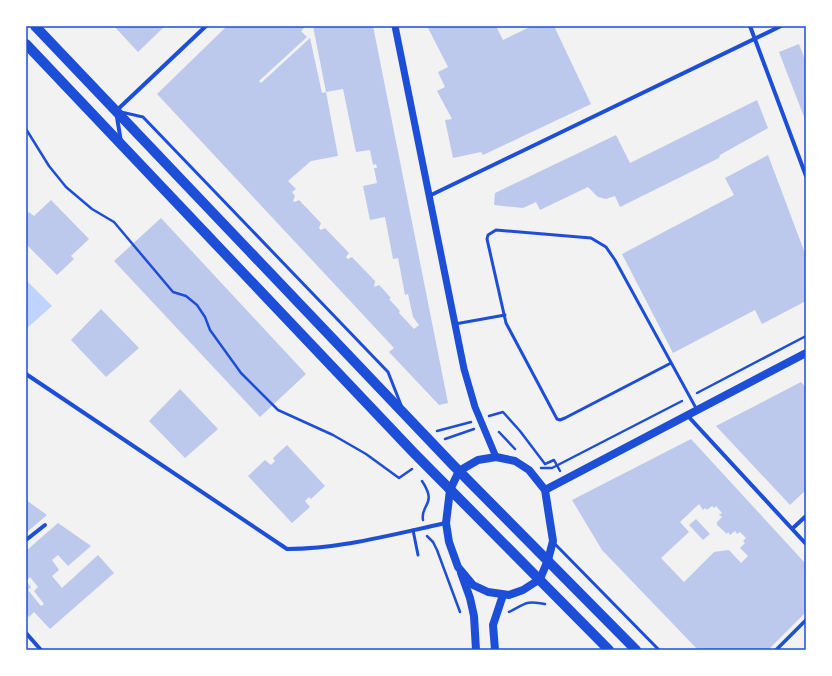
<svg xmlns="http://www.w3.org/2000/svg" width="832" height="676" font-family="'IBM Plex Serif',serif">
  <rect width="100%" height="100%" fill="#f2f2f2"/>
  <path fill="#bfd3fe" d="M26,280l26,26 -25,22 -1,-1z"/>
  <g fill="#bdc9ec" fill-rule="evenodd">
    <path d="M114,26h51l-27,26z"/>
    <path d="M227,26h79l-5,5 6,6 -48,44 2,2 49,-45 12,55 4,-1 12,64 -27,5 -23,20 8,8 -4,3 3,4 -2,5 2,1 4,-2 22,23 -2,5 2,2 4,-2 24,25 -3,4 2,2 4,-2 23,24 -1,6 5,-2 2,2 10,11 -2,1 11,12 -1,2 15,16 5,-4 -6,-8 -5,-23 -3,1 -7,-37 -5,1 -8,-42 -15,3 -7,-34 14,-3 -3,-15h3l-1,-4 -3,1 -3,-15 -14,2 -13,-63 -17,3 -13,-66h60l75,377 -9,2 -50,-53 5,-4 -237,-254z"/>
    <path d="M427,26h69l7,14 29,-14h22l37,78 -108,51 -2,-3 -28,6 -8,-38 7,-1 -15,-28 8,-4 -7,-15 10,-5z"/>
    <path d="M799,44l7,18v60l-27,-70z"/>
    <path d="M757,100l11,28 -48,27 -1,3 -99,49 -5,-11 -9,3 -8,-2 -10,-10 -48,23 -4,-8 -13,6 -29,-3 1,-12 121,-58 14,28z"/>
    <path d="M768,155l38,101v45l-44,23 -7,-14 -82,43 -51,-99 112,-59 -9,-17z"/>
    <path d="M51,200l38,39 -18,17 3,3 -17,16 -31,-31v-30l3,-2 5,4z"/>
    <path d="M161,218l145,156 -46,43 -146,-156z"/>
    <path d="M101,309l38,39 -33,29 -35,-37z"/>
    <path d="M801,382l5,6v102l-16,15 -74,-79z"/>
    <path d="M180,389l38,40 -33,29 -36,-37z"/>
    <path d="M691,439l115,125v48l-38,38h-70l-96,-100 -30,-50zM699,504l4,6 2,-2 2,2 5,-4 2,2 2,-2 6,7 -3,2 3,2 -5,5v3l10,9 1,-2 2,3 5,-4 2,3 3,-2 6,6 -3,3 2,2 -5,5 8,8 -7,7 -12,-13 -15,2 -30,30 -23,-24 28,-26 -9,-10z"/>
    <path d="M287,445l38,41 -14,13 -2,-2 -4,4 5,6 -18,16 -44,-47 17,-16 6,5 4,-4 -2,-3z"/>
    <path d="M26,500l21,15 -21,18z"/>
    <path d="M696,519l14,15 -7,6 -14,-15z"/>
    <path d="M58,523l33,23 -23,20 -10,-11 -6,5 7,10 -7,6 10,12 36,-33 16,18 -64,56 -16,-17 -5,5 -3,-4v-62zM30,577l8,10 -4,4 10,13 -3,2 -13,-16 3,-3 -5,-6z"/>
  </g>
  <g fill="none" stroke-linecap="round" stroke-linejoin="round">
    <g stroke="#1d4ed8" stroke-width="2.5">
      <path d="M26,129l23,37 17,21 26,22 22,13 59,70 13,4 11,9 8,12 5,13 31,43 37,37 55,25 33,19 33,24 13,-9"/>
      <path d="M697,393l109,-57"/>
      <path d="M489,416l14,-4 17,19 25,33 9,-4 6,11"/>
      <path d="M437,431l34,-9"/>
      <path d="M499,432l16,17"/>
      <path d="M445,439l29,-10"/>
      <path d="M541,468h11l130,-67"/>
      <path d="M422,481c16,24 -2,23 1,39"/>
      <path d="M427,536l6,6 4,8 23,62"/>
      <path d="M509,612c16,-8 17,-12 36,-8"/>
    </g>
    <g stroke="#1d4ed8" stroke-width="3">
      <path d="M121,112l22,5 245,255 13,33"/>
      <path d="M455,324l50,-9"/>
      <path d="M671,363l-106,55 -5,2 -3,-1 -51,-96 -19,-84 1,-4 8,-5 95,8 15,9 9,13 82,150"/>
      <path d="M413,530l5,25"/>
      <path d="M554,543l105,107"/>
    </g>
    <path stroke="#1d4ed8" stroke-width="3.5" d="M776,650l30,-30"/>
    <g stroke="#1d4ed8" stroke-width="4">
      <path d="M750,26l56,150"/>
      <path d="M121,142l-5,-31 90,-85"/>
      <path d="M429,196l352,-170"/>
      <path d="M26,374l261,175c54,0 107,-15 159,-26"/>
      <path d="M687,415l119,129"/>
      <path d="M793,528l13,-12"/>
      <path d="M26,540l19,-15"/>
      <path d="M26,633l15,17"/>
    </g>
    <path stroke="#1d4ed8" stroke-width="7" d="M395,26l69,343 11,38 21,50"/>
    <g stroke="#1d4ed8" stroke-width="8">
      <path d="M496,457l19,4 14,9 16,20 8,51 -5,19 -8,19 -17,11 -14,5 -21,-3 -15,-7 -15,-18 -9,-25 -3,-19 4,-33 9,-19 19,-11z"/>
      <path d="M545,490l261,-137"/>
      <path d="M461,573l9,25 4,18 2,34"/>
      <path d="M495,650l-2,-25 10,-30"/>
    </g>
    <g stroke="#1d4ed8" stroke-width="10">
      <path d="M35,26l417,438 184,186"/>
      <path d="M26,44l387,408 196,198"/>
    </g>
  </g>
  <rect width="832" height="676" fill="none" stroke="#ffffff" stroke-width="54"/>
  <rect x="27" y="27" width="778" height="622" fill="none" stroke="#1d4ed8" stroke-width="1.5"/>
</svg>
